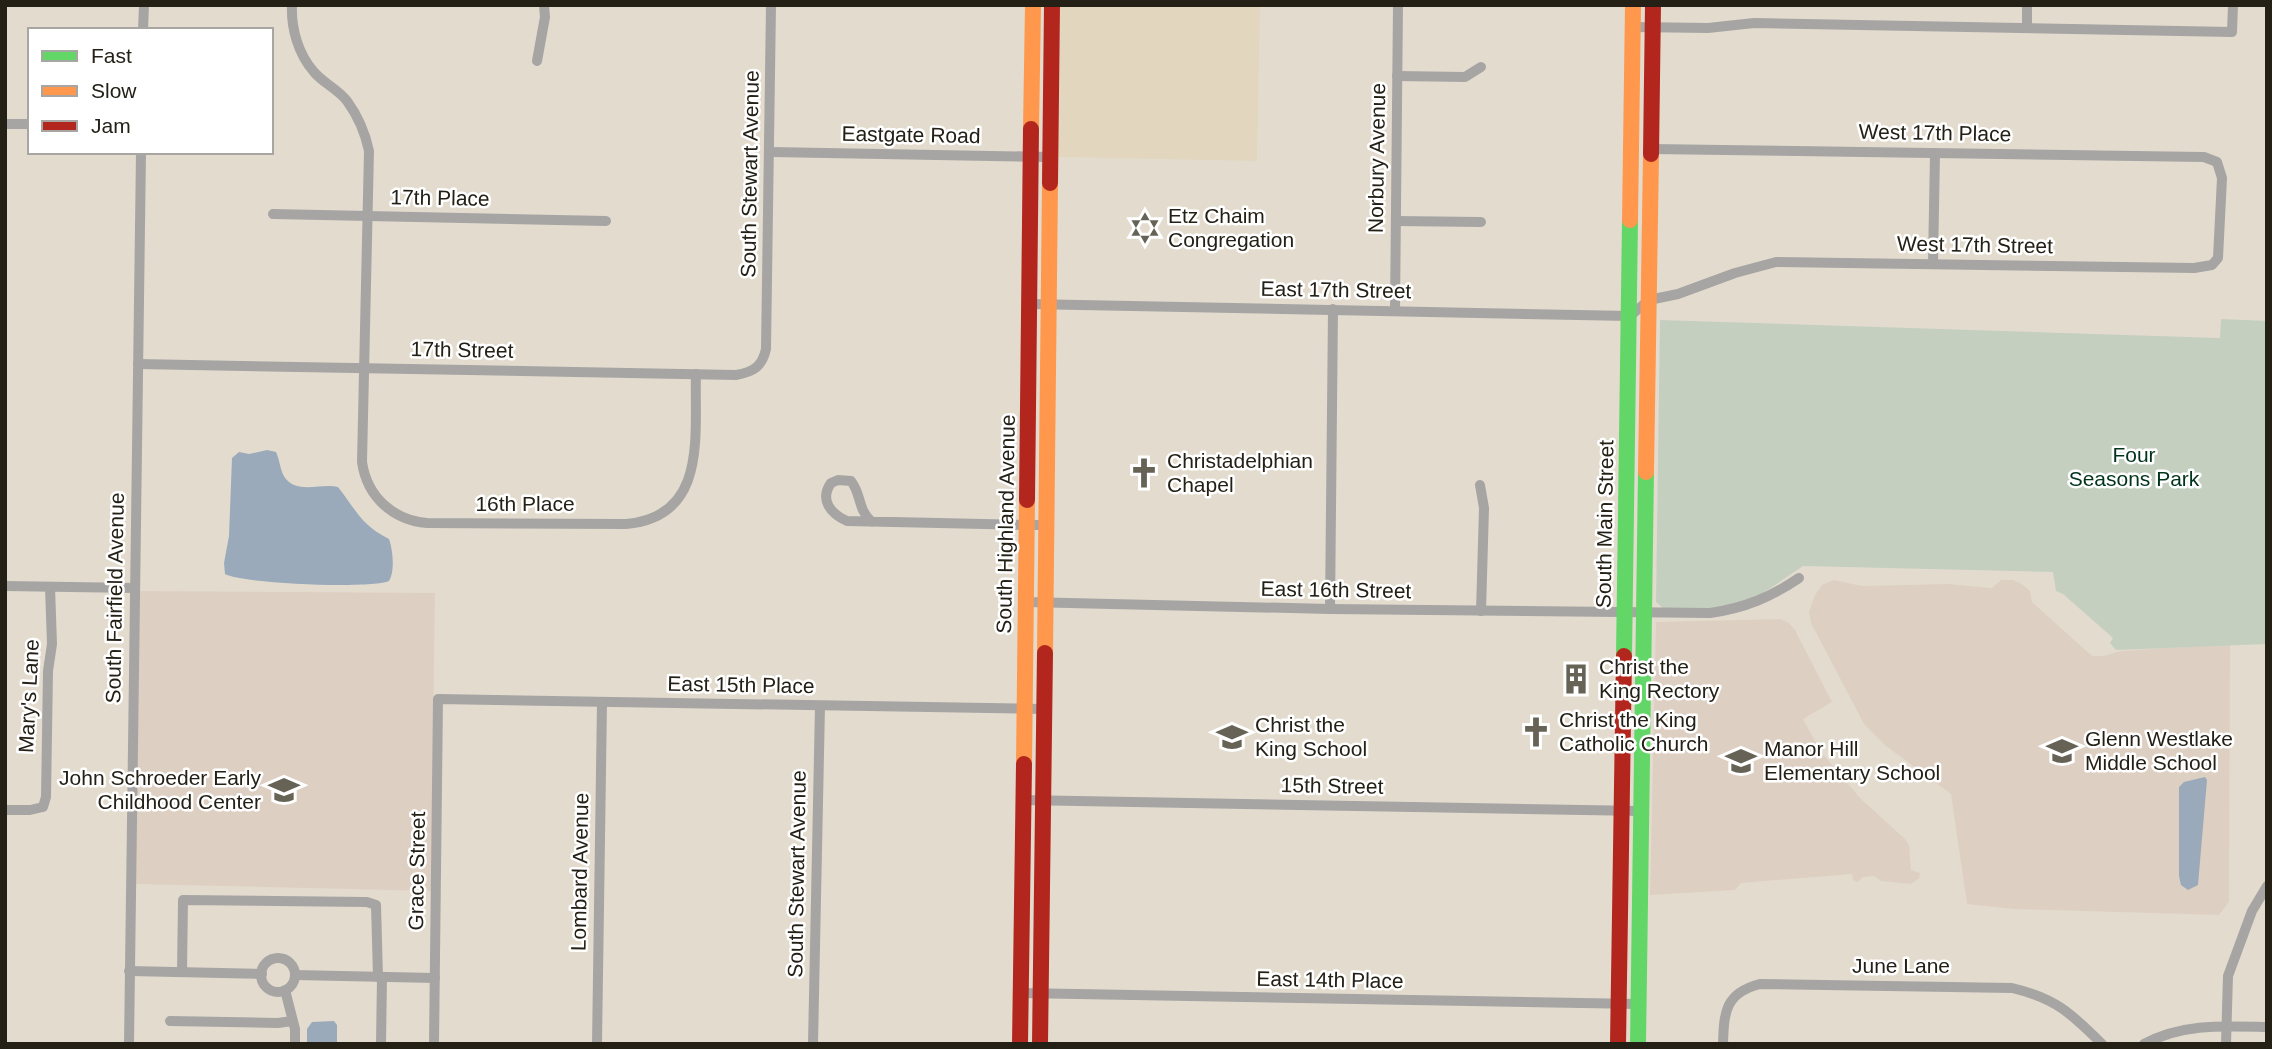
<svg xmlns="http://www.w3.org/2000/svg" width="2272" height="1049" font-family="Arial,sans-serif">
  <rect width="100%" height="100%" fill="#e3dcce"/>
  <path fill="#e2d6bf" d="M1058,5h202l-3,156 -200,-4z"/>
  <g fill="#decfc3">
    <path d="M1834,580l28,6 86,-2 44,4 9,-8h12l9,4 8,7 2,11 60,54h11l18,-5 109,-7 -1,258 -10,13 -206,-6 -46,-5 -16,-110 -65,-48 -22,-22 -53,-101 -2,-11 6,-17 7,-10z"/>
    <path d="M138,591l297,2 -4,298 -296,-7z"/>
    <path d="M1781,619l8,4 6,7 37,72 -29,17 18,33 39,46 45,41 4,6 2,25 9,3 -1,5 -8,6 -30,-3 -7,-5 -11,1 -5,5 -5,-2 -1,-6 -111,9 -6,7 -85,5 6,-273z"/>
  </g>
  <path fill="#c5cfc0" d="M2221,319l46,2v323l-151,6 -6,-7 3,-5 -50,-44 -7,-3 -3,-19 -250,-6 -44,30 -38,12h-58l-7,-6 4,-282 560,18z"/>
  <g fill="#9aaabb">
    <path d="M267,450l9,2c4,8 4,20 10,27 12,15 36,4 52,8 19,24 22,37 51,52 4,11 6,33 0,42 -18,8 -145,3 -164,-7l-1,-11 5,-27 3,-78 7,-6 10,2z"/>
    <path d="M2205,777l2,3 -9,105 -10,5 -7,-5 -2,-9v-89l5,-5z"/>
    <path d="M334,1021l3,4v19h-30v-15l5,-7z"/>
  </g>
  <g fill="none" stroke-linecap="round" stroke-linejoin="round">
    <g stroke="#a7a5a4" stroke-width="10">
      <path d="M292,5c-1,23 6,49 22,67 9,11 24,17 33,29 11,15 18,31 22,50l-7,311c5,35 31,58 65,61l199,1c83,-7 68,-91 70,-150"/>
      <path d="M1633,27l75,1 46,-5 478,9 1,-27"/>
      <path d="M2027,27v-22"/>
      <path d="M143,30l1,-25"/>
      <path d="M537,61l8,-44 -1,-12"/>
      <path d="M1397,76l68,1 16,-10"/>
      <path d="M5,124h25"/>
      <path d="M771,152l280,5"/>
      <path d="M273,214l333,7"/>
      <path d="M1396,221l85,1"/>
      <path d="M1933,264l2,-111"/>
      <path d="M1029,304l601,12 19,-16 29,-6 57,-21 41,-11 418,6 18,-3 6,-7 4,-80 -5,-16 -13,-5 -553,-8"/>
      <path d="M1395,311l3,-306"/>
      <path d="M138,364l598,11c17,-3 26,-8 30,-26l5,-344"/>
      <path d="M1480,485l4,23 -3,103"/>
      <path d="M872,522c-15,-13 -10,-27 -21,-41l-13,-1 -7,3c-12,17 0,31 16,38l180,4h19"/>
      <path d="M5,586l130,2"/>
      <path d="M1026,602l304,7 380,4c35,-5 61,-16 89,-35"/>
      <path d="M1330,609l3,-300"/>
      <path d="M1022,800l619,11"/>
      <path d="M5,810h25l13,-3 3,-10 2,-126 4,-27 -2,-57"/>
      <circle cx="278" cy="975" r="17"/>
      <path d="M129,971l133,3"/>
      <path d="M182,972l1,-72 184,2 9,3 2,72"/>
      <path d="M295,975l140,3"/>
      <path d="M285,990l10,39v15"/>
      <path d="M1021,993l617,11"/>
      <path d="M170,1021l108,2 14,-2"/>
      <path d="M129,1044l12,-892"/>
      <path d="M381,1044l1,-67"/>
      <path d="M434,1044l4,-345 605,10"/>
      <path d="M597,1044l5,-342"/>
      <path d="M813,1044l7,-338"/>
      <path d="M1723,1044c1,-32 2,-51 37,-60l252,4c43,10 59,25 90,56"/>
      <path d="M2144,1044c39,-21 80,-18 123,-17"/>
      <path d="M2226,1044l2,-68 24,-65 15,-25"/>
    </g>
    <g stroke="#63d668" stroke-width="16">
      <path d="M1624,656l6,-436"/>
      <path d="M1638,1044l8,-572"/>
    </g>
    <g stroke="#ff974d" stroke-width="16">
      <path d="M1031,129l2,-124"/>
      <path d="M1630,220l3,-215"/>
      <path d="M1646,472l5,-318"/>
      <path d="M1045,653l5,-470"/>
      <path d="M1024,764l3,-264"/>
    </g>
    <g stroke="#b3261e" stroke-width="16">
      <path d="M1651,154l2,-149"/>
      <path d="M1050,183l2,-178"/>
      <path d="M1027,500l4,-371"/>
      <path d="M1020,1044l4,-280"/>
      <path d="M1040,1044l5,-391"/>
      <path d="M1618,1044l6,-388"/>
    </g>
  </g>
  <defs>
    <g id="synagogue-bare" transform="scale(2.415)"><path d="M0-6.5L5.6 3.2H-5.6ZM0 6.5L5.6-3.2H-5.6Z" fill="#676256" stroke="#fff" stroke-width="2.5" paint-order="stroke"/></g>
    <g id="church-bare" transform="scale(2.415)"><path d="M-1.2-6h2.4v3.5h3.3v2.4h-3.3V6h-2.4V-.1h-3.3v-2.4h3.3Z" fill="#676256" stroke="#fff" stroke-width="2.5" paint-order="stroke"/></g>
    <g id="building-bare" transform="scale(2.415)"><path d="M-4-6H4V6H1V3H-1V6H-4ZM-2.5-4.3h1.7v1.8h-1.7ZM.8-4.3h1.7v1.8H.8ZM-2.5-1h1.7V.8h-1.7ZM.8-1h1.7V.8H.8Z" fill="#676256" stroke="#fff" stroke-width="2.5" paint-order="stroke"/></g>
    <g id="school-bare" transform="scale(2.415)"><path d="M0-5L7-2L0 1L-7-2ZM-4 1L0 2.5L4 1V4Q0 6-4 4Z" fill="#676256" stroke="#fff" stroke-width="2.5" paint-order="stroke"/></g>
  </defs>
  <g fill-rule="evenodd">
    <use href="#synagogue-bare" x="1145" y="228"/>
    <use href="#church-bare" x="1144" y="473"/>
    <use href="#building-bare" x="1576" y="679"/>
    <use href="#church-bare" x="1536" y="732"/>
    <use href="#school-bare" x="1232" y="737"/>
    <use href="#school-bare" x="2062" y="751"/>
    <use href="#school-bare" x="1741" y="761"/>
    <use href="#school-bare" x="284" y="790"/>
  </g>
  <g text-anchor="middle" stroke-width="5" stroke-linejoin="round" paint-order="stroke">
    <g font-size="21" fill="#242016" stroke="#fff">
      <text transform="translate(1935 133) rotate(1)" y="7">West 17th Place</text>
      <text transform="translate(911 135) rotate(1)" y="7">Eastgate Road</text>
      <text transform="translate(1377 158) rotate(-89)" y="7">Norbury Avenue</text>
      <text transform="translate(750 174) rotate(-89)" y="7">South Stewart Avenue</text>
      <text transform="translate(440 198) rotate(1)" y="7">17th Place</text>
      <text transform="translate(1975 245) rotate(1)" y="7">West 17th Street</text>
      <text transform="translate(1336 290) rotate(1)" y="7">East 17th Street</text>
      <text transform="translate(462 350) rotate(1)" y="7">17th Street</text>
      <text x="525" y="511">16th Place</text>
      <text transform="translate(1006 524) rotate(-89)" y="7">South Highland Avenue</text>
      <text transform="translate(1605 524) rotate(-89)" y="7">South Main Street</text>
      <text transform="translate(1336 590) rotate(1)" y="7">East 16th Street</text>
      <text transform="translate(115 598) rotate(-89)" y="7">South Fairfield Avenue</text>
      <text transform="translate(741 685) rotate(1)" y="7">East 15th Place</text>
      <text transform="translate(29 696) rotate(-87)" y="7">Mary's Lane</text>
      <text transform="translate(1332 786) rotate(1)" y="7">15th Street</text>
      <text transform="translate(417 871) rotate(-89)" y="7">Grace Street</text>
      <text transform="translate(580 872) rotate(-89)" y="7">Lombard Avenue</text>
      <text transform="translate(797 874) rotate(-89)" y="7">South Stewart Avenue</text>
      <text x="1901" y="973">June Lane</text>
      <text transform="translate(1330 980) rotate(1)" y="7">East 14th Place</text>
    </g>
    <g font-size="21" fill="#242016" stroke="#fff" text-anchor="start">
      <text x="1168" y="223">Etz Chaim<tspan x="1168" dy="24">Congregation</tspan></text>
      <text x="1167" y="468">Christadelphian<tspan x="1167" dy="24">Chapel</tspan></text>
      <text x="1599" y="674">Christ the<tspan x="1599" dy="24">King Rectory</tspan></text>
      <text x="1559" y="727">Christ the King<tspan x="1559" dy="24">Catholic Church</tspan></text>
      <text x="1255" y="732">Christ the<tspan x="1255" dy="24">King School</tspan></text>
      <text x="2085" y="746">Glenn Westlake<tspan x="2085" dy="24">Middle School</tspan></text>
      <text x="1764" y="756">Manor Hill<tspan x="1764" dy="24">Elementary School</tspan></text>
      <text x="261" y="785" text-anchor="end">John Schroeder Early<tspan x="261" dy="24">Childhood Center</tspan></text>
    </g>
    <g font-size="21" fill="#01341b" stroke="#fff">
      <text x="2134" y="462">Four<tspan x="2134" dy="24">Seasons Park</tspan></text>
    </g>
  </g>
  <rect width="2272" height="1049" fill="none" stroke="#242016" stroke-width="14"/>
  <rect x="28" y="28" width="245" height="126" fill="#ffffff" stroke="#a7a6a2" stroke-width="2"/>
  <rect x="42" y="51" width="35" height="10" fill="#63d668" stroke="#a7a6a2" stroke-width="2"/>
  <text x="91" y="63" font-size="21" fill="#242016">Fast</text>
  <rect x="42" y="86" width="35" height="10" fill="#ff974d" stroke="#a7a6a2" stroke-width="2"/>
  <text x="91" y="98" font-size="21" fill="#242016">Slow</text>
  <rect x="42" y="121" width="35" height="10" fill="#b3261e" stroke="#a7a6a2" stroke-width="2"/>
  <text x="91" y="133" font-size="21" fill="#242016">Jam</text>
</svg>
